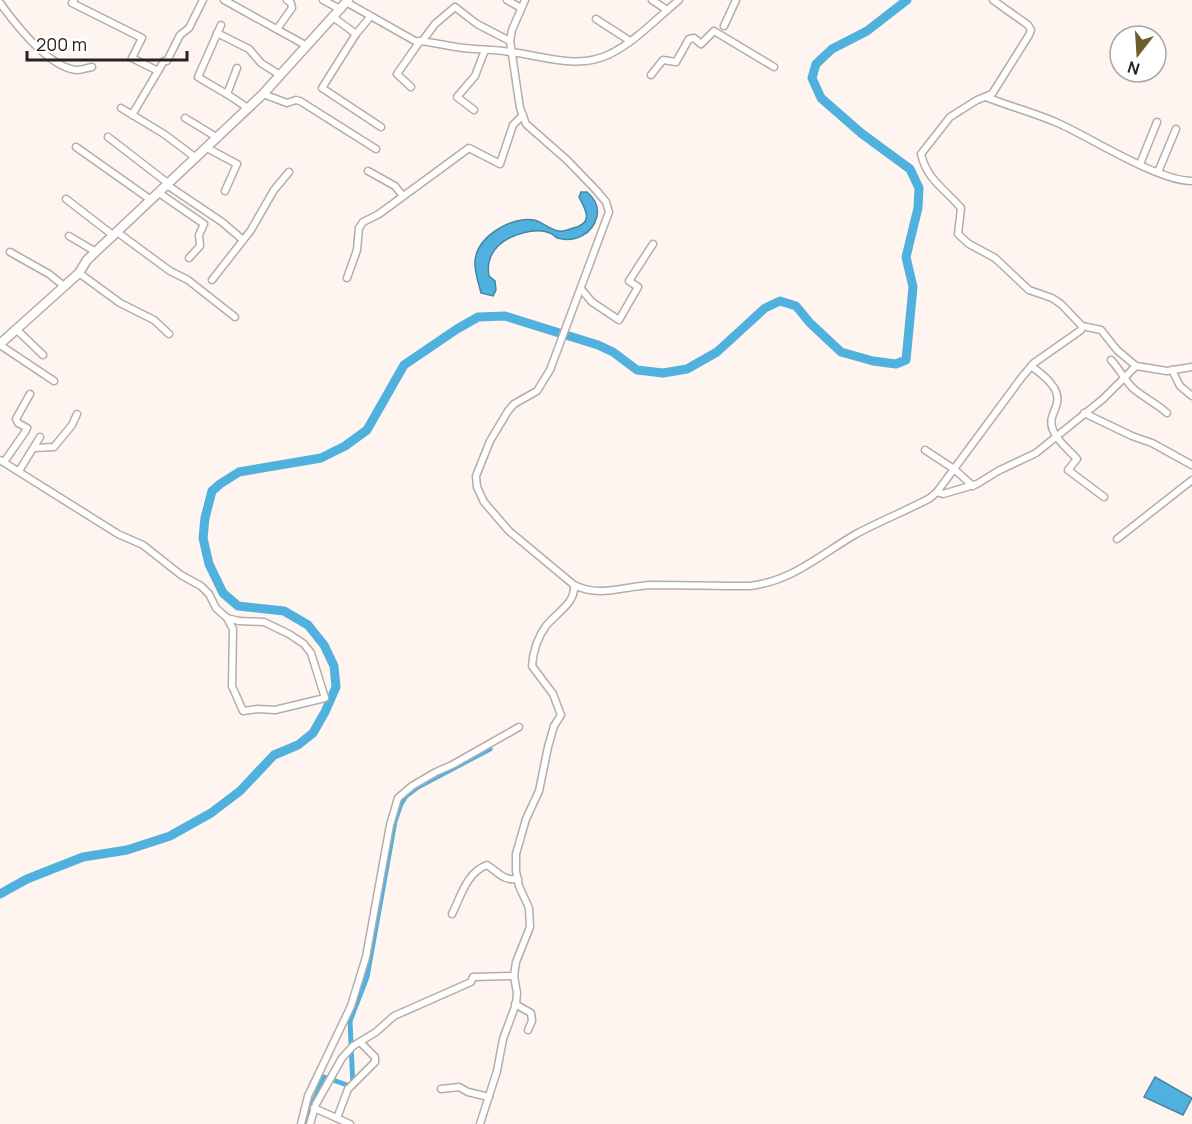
<svg xmlns="http://www.w3.org/2000/svg" width="1192" height="1124" font-family="Manrope,sans-serif">
  <rect width="100%" height="100%" fill="#fff5f0"/>
  <g fill="#50b1df" stroke="#4386a6" stroke-width="1.5">
    <path d="M581,192h6c7,6 12,14 10,24 -4,18 -22,27 -40,22 -2,-1 -4,-4 -7,-5 -15,-6 -41,2 -52,13 -8,8 -11,19 -9,30l6,5 1,9 -3,6 -12,-3c-2,-9 -7,-22 -6,-32 2,-25 37,-45 59,-41 9,2 17,11 26,11 3,1 10,-2 13,-3 21,-5 13,-18 6,-31z"/>
    <path d="M1155,1077l37,21 -9,17 -39,-18z"/>
  </g>
  <g fill="none" stroke-linecap="round" stroke-linejoin="round">
    <path stroke="#50b1df" stroke-width="5" d="M304,1124l20,-47 29,10 -3,-66 17,-44 28,-156 6,-17 5,-8 12,-9 72,-38"/>
    <path stroke="#50b1df" stroke-width="9" d="M0,894l27,-15 56,-22 44,-7 43,-14 41,-23 29,-22 34,-36 24,-10 15,-12 12,-21 11,-25 -2,-21 -10,-21 -16,-20 -24,-14 -46,-5 -15,-13 -14,-29 -6,-26 2,-20 7,-27 8,-7 19,-12 82,-14 24,-12 22,-16 37,-65 53,-36 21,-12 27,-1 93,29 15,7 24,18 26,3 24,-4 30,-17 48,-44 15,-7 16,5 14,17 31,29 32,9 23,3 10,-4 7,-73 -7,-30 12,-49 1,-20 -9,-19 -49,-36 -40,-35 -9,-20 4,-14 16,-15 35,-18 40,-31"/>
    <g stroke="#b6aca8" stroke-width="9">
      <g id="street">
        <path d="M74,0l-2,3 70,35 -10,20 26,13"/>
        <path d="M224,0l83,46"/>
        <path d="M323,0l17,9"/>
        <path d="M507,0l14,8"/>
        <path d="M525,0l-13,30 -2,11 10,67 6,16 41,36 29,30 10,12 3,10 -59,158 -13,21 -23,13 -6,7 -18,30 -14,35 1,11 7,15 25,29 65,54c27,13 49,1 78,0 32,0 65,1 98,1 42,-5 70,-31 106,-52 24,-13 50,-23 74,-36l7,-6 6,2 34,-10 21,-13 38,-18 67,-54 33,-33"/>
        <path d="M652,0l15,10"/>
        <path d="M993,0l35,25 3,5 -2,5 -37,59 -15,6 -27,17 -29,37c6,26 25,36 40,54l-3,26 11,10 26,14 34,32 23,8 9,6 21,22 19,4 16,20 19,16 31,5 25,-4"/>
        <path d="M346,2l69,39c14,0 27,4 41,6 18,3 37,2 55,5 33,4 67,18 99,2 26,-13 47,-36 69,-54"/>
        <path d="M0,3c16,22 49,65 77,67 5,0 10,-2 15,-3"/>
        <path d="M333,17l23,17"/>
        <path d="M370,17l-14,17 -34,54 59,39"/>
        <path d="M596,19l34,22"/>
        <path d="M221,25l-23,52c17,11 35,19 50,32"/>
        <path d="M724,26l12,-26"/>
        <path d="M277,29l15,-21 -1,-5 -4,-3"/>
        <path d="M217,33l32,16 12,14 19,12"/>
        <path d="M423,40l12,-16 20,-17 22,17 33,17"/>
        <path d="M651,75l12,-15 13,2 13,-23 5,-1 7,6 13,-13 60,36"/>
        <path d="M411,87l-14,-13 23,-33"/>
        <path d="M227,94l10,-26"/>
        <path d="M263,94l24,9 9,-3 4,1 76,48"/>
        <path d="M986,97c25,10 50,16 74,27 33,15 98,57 132,57"/>
        <path d="M121,108l43,26 32,24"/>
        <path d="M474,110l-17,-13 18,-21 10,-26"/>
        <path d="M132,115l32,-54h3l13,-26 9,-7 14,-28"/>
        <path d="M185,118l33,20"/>
        <path d="M108,137l61,47"/>
        <path d="M76,147l75,53"/>
        <path d="M207,148l30,16 -12,27"/>
        <path d="M1140,164l17,-42"/>
        <path d="M368,171l27,15 8,10"/>
        <path d="M1158,172l18,-43"/>
        <path d="M167,185l55,37 21,18"/>
        <path d="M159,193l45,31 -5,11 1,11 -11,12"/>
        <path d="M66,199l48,37"/>
        <path d="M117,232l53,39 18,9 47,37"/>
        <path d="M69,236l27,16"/>
        <path d="M10,252l39,22 15,12"/>
        <path d="M79,273l41,30 34,17 15,14"/>
        <path d="M347,278l10,-28 2,-22 4,-6 16,-8 90,-66 31,16 13,-39 10,-10"/>
        <path d="M212,280l39,-50 23,-40 15,-18"/>
        <path d="M581,289l11,13 27,18 19,-33 -9,-6 24,-37"/>
        <path d="M16,329l27,26"/>
        <path d="M0,345l54,36"/>
        <path d="M1111,360c9,9 14,22 24,30 10,8 22,14 32,23"/>
        <path d="M1031,366c11,8 30,22 26,37 -2,10 -9,15 -4,27 4,11 16,20 24,29l-9,11 36,27"/>
        <path d="M1172,370l8,16 12,10"/>
        <path d="M1084,413l48,23 20,7 40,22"/>
        <path d="M34,448l20,-1 18,-22 5,-11"/>
        <path d="M925,450l29,19 19,17"/>
        <path d="M0,460l118,74 25,11 38,30 20,11 8,8 7,14 11,10 12,3 25,1 25,12 15,10 7,9 14,45 -50,12 -17,-1 -15,2 -11,-25 1,-57 -6,-11"/>
        <path d="M4,462l21,-30 2,-4 -9,-5 -2,-4 14,-25"/>
        <path d="M19,471l21,-34"/>
        <path d="M937,492l85,-115 12,-14 47,-33 1,-4"/>
        <path d="M1117,539l75,-59"/>
        <path d="M452,914c9,-18 15,-42 35,-49 11,7 16,16 31,14"/>
        <path d="M515,1004l16,9 1,8 -4,9"/>
        <path d="M441,1089l18,-2 9,5 21,5"/>
        <path d="M314,1108l36,16"/>
        <path d="M337,1118l11,-29 27,-27v-5l-15,-15"/>
        <path d="M301,1124l7,-28 43,-90 15,-49 24,-132 8,-27 14,-12 24,-14 16,-7 67,-38"/>
        <path d="M310,1124l6,-20 26,-46 11,-12 23,-14 18,-16 77,-34 2,-5 41,-1"/>
        <path d="M480,1124l17,-53 6,-32 13,-35 1,-11 -3,-17 2,-14 14,-35 -1,-19 -10,-22 -3,-15v-17l10,-35 13,-28 9,-44 6,-21 7,-11 -8,-21 -21,-28c1,-14 5,-28 14,-40 10,-13 30,-23 28,-41"/>
      </g>
    </g>
    <g stroke="#b6aca8" stroke-width="11">
      <path id="secondary" d="M0,344l79,-71 8,-13 176,-166 85,-94"/>
    </g>
    <use href="#street" stroke="#fff" stroke-width="6"/>
    <use href="#secondary" stroke="#fff" stroke-width="8"/>
  </g>
  <g transform="translate(1138 54) rotate(197)"><circle r="28" fill="#ffffff" stroke="#a8a7a6" stroke-width="1.5"/>
  <path d="M0-4.5L10 22L0 15L-10 22Z" fill="#6b5f2c"/>
  <text y="-9" font-size="16" font-weight="bold" text-anchor="middle" fill="#252220">N</text>
  </g>
  <path d="M27 51v9h160v-9" fill="none" stroke="#252220" stroke-width="3"/>
  <text x="36" y="51" font-size="18" fill="#252220" stroke="#ffffff" stroke-width="4.5" paint-order="stroke">200 m</text>
</svg>
